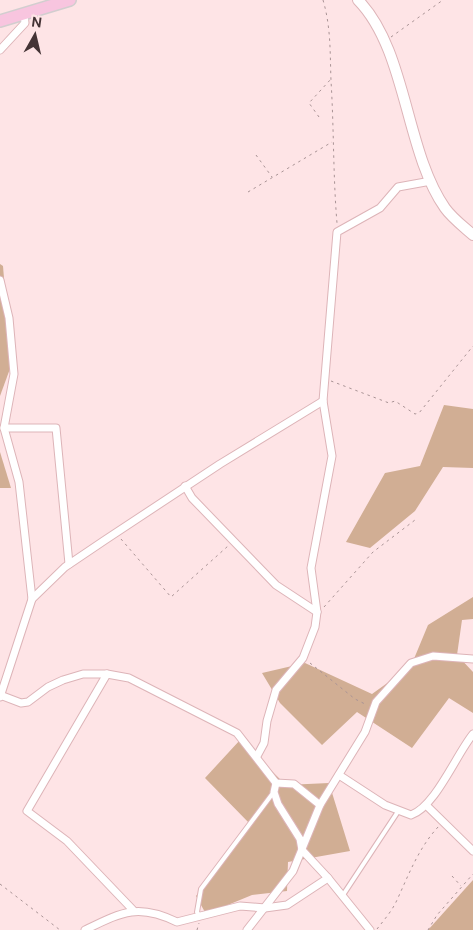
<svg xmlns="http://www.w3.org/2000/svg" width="473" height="930" font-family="'DM Sans',sans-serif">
  <rect width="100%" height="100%" fill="#fee4e6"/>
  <g fill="#d1ae94">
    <path d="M0,264l3,2 8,100 -11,30z"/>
    <path d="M444,405l29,4v59l-30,-1 -28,44 -45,37 -24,-6 39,-69 35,-7z"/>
    <path d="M0,452l11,36h-11z"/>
    <path d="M473,597v22l-11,1 -5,35 16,17v41l-24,-15 -37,50 -55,-36 -35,33 -42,-42 -18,-30 43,-10 67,31 39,-28 17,-41z"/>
    <path d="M240,740l46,45 43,-2 21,68 -62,11 -1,29 -35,4 -46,19 -10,-18 54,-72 -45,-46z"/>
    <path d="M473,880v50h-45z"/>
  </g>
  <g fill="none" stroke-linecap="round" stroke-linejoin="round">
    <g stroke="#ddb4b8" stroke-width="6">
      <g id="lane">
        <path d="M343,895l56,-85"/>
        <path d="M200,917l-3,-5 4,-23 72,-96"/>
      </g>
    </g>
    <g stroke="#ddb4b8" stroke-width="9">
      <g id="street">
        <path d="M0,50l25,-27 -1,-9"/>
        <path d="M0,280l9,38 5,56 -10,54 15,54 13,117 -32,98"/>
        <path d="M4,428h52l13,136"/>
        <path d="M185,486l7,12 84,87 41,27"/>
        <path d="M32,599l33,-32 40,-27 115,-76 103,-63"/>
        <path d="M107,674l-80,137 40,30 66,69"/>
        <path d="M0,695l21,8 7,-1 20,-15 15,-7 20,-6h24l22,4 108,55 39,50 18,1 26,21 -27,66 -46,59"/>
        <path d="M257,756l7,-13 3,-22 9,-31 27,-32 12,-31 2,-15 -6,-44 21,-112 -9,-55 14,-169 43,-24 18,-21 33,-6"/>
        <path d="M339,775l46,30 26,10c24,-8 45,-60 62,-81"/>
        <path d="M276,783l-2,9 4,12 22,35 2,11 26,28"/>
        <path d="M320,805l45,-73 11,-30 35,-39 22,-7 40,3"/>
        <path d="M427,806l46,45"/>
        <path d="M85,930c37,-18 53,-27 92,-8l63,-16 25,2 22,-3 41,-27 42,52"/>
      </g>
    </g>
    <g stroke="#ddb4b8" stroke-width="12">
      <path id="secondary" d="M358,0c49,50 47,151 87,208 7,10 19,19 28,27"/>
    </g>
    <g stroke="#d2cecf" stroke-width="14">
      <path id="primary" d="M0,21l70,-21"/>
    </g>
    <g stroke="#a99395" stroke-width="1" stroke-dasharray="2.5 4" stroke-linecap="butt">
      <path d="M323,0c8,27 7,53 8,81 3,47 2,95 6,142"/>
      <path d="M391,37l52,-37"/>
      <path d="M319,117l-10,-14 22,-24"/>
      <path d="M256,155l16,22"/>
      <path d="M248,192l84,-50"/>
      <path d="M331,381l58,22 6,-2 20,13 4,-1 54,-67"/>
      <path d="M121,539l50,58 57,-51"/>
      <path d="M324,607l49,-55 42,-32"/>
      <path d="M310,663l45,36 12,6"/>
      <path d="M452,876l9,10"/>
      <path d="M0,884l60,46"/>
      <path d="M377,929c7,-9 15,-18 20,-29 12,-26 22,-53 42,-74"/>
      <path d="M197,930l2,-7"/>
      <path d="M428,930l9,-15 36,-41"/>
    </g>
    <use href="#lane" stroke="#fff" stroke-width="4"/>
    <use href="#street" stroke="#fff" stroke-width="7"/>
    <use href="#secondary" stroke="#fff" stroke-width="10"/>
    <use href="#primary" stroke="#f8c5df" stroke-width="11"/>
  </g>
  <g transform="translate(35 35) rotate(8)" stroke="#fee4e6" stroke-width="4" paint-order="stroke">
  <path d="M0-4L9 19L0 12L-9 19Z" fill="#443335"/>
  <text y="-8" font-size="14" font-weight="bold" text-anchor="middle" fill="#443335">N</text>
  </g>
</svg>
